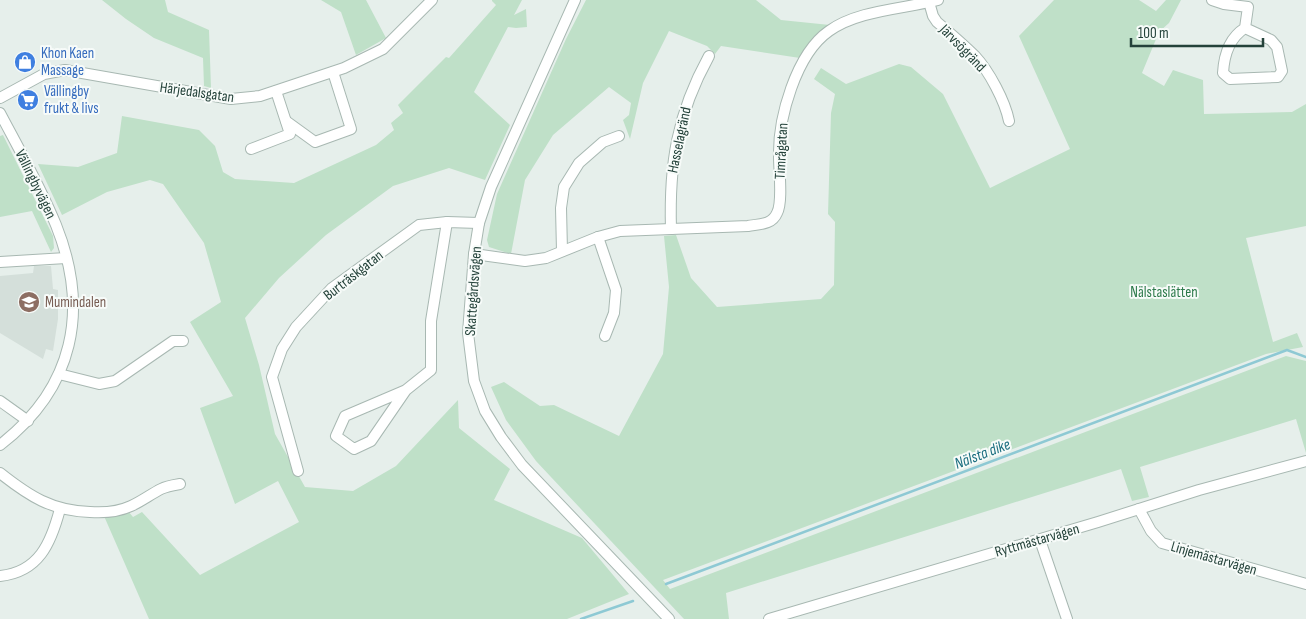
<svg xmlns="http://www.w3.org/2000/svg" width="1306" height="619" font-family="'Sofia Sans Condensed',sans-serif">
  <rect width="100%" height="100%" fill="#e6efeb"/>
  <path fill="#d4dfda" d="M34,266h17l2,23 5,1v29l-5,32 -7,-2 -3,10 -43,-26v-57l33,-3z"/>
  <g fill="#bfe0c8">
    <path d="M102,0h63l3,12 41,18 2,58 -7,-2 -1,-28 -49,-20 -28,-19z"/>
    <path d="M321,0h45l20,38 -30,17 -15,-43z"/>
    <path d="M492,0h30l-8,15 12,-6 1,18 -11,1 -8,-1 -34,65 36,33 -25,55 -36,-12 -56,18 -67,49 -47,43 -34,40 14,47 16,69 30,53 48,4 43,-25 62,-66 1,28 51,41 -16,31 88,38 47,56 -62,25h-418l-45,-103 24,-5 5,6 9,-5 58,63 99,-53 -21,-41 -43,23 -35,-96 33,-12 -43,-74 31,-20 -17,-59 -41,-59 -13,-4 -43,12 -45,23 -24,-51 40,3 39,-14 5,-37 77,14 16,16 8,26 12,7 59,4 82,-38 18,-15 -3,-7 12,-10 -5,-8 48,-48 3,1 47,-53 -4,-4z"/>
    <path d="M586,0h170l25,20 49,5 -18,16 -12,17 -79,-12 -6,8 -8,-8 -38,-15 -26,52 -13,56 -7,-19 6,-5 2,-12 -22,-16 -56,48 -28,45 -14,74 -22,-7 -2,-7 10,-46 69,-155z"/>
    <path d="M1054,0h85l17,11 10,-11h15l-12,23 -10,9 -17,41 22,13 9,-16 30,10 1,34 88,-2 14,-8v122l-60,12 27,104 24,-9 6,14 -37,7 -603,226 7,9 616,-233 20,5v92l-10,-34 -156,48 9,30 -17,4 -11,-32 -395,124 3,26h-45l-148,-158 -30,-41 -15,-33 13,-5 36,24 14,-1 65,31 44,-82 6,-67 -5,-51 12,-1 15,43 26,29 104,-8 13,-14 1,-63 -7,-8 3,-101 4,-19 -21,-15 7,-11 25,16 53,-20 12,3 32,27 47,94 80,-39 -51,-113z"/>
    <path d="M3,135l50,101 1,12 -3,4 -19,-41 -32,6v-81z"/>
  </g>
  <g fill="none" stroke-linecap="round" stroke-linejoin="round">
    <g stroke="#8ec9d4" stroke-width="2.5">
      <path d="M666,584l621,-234 19,7"/>
      <path d="M581,619l52,-18"/>
    </g>
    <g stroke="#a8b8b2" stroke-width="12">
      <g id="minor">
        <path d="M575,0l-84,187 -12,36 -5,31 -6,79 6,48 11,30 16,26 21,28 147,154"/>
        <path d="M1212,0l12,4 24,3 -3,21c-16,10 -21,27 -22,45l7,6 48,-2 4,-6 -5,-24 -6,-7 -26,-12"/>
        <path d="M929,2l4,14 4,6c13,11 26,22 38,34 14,15 30,45 34,65"/>
        <path d="M0,98l44,-24 21,-4 166,29 29,-3 84,-28 39,-19 49,-49"/>
        <path d="M0,113c19,36 40,73 56,112 34,85 18,163 -56,220"/>
        <path d="M286,121l29,21 36,-13 -18,-57"/>
        <path d="M251,149l39,-15 -14,-43"/>
        <path d="M671,229c-2,-65 6,-115 38,-173"/>
        <path d="M598,237l18,53 -2,23 -9,23"/>
        <path d="M562,251l-1,-43 3,-21 15,-24 24,-21 16,-6"/>
        <path d="M474,254l51,7 21,-3 52,-21 22,-6 128,-5c11,-2 24,-1 29,-13 6,-11 2,-42 2,-56 -1,-39 17,-103 50,-126 29,-21 75,-22 109,-31"/>
        <path d="M0,262l66,-4"/>
        <path d="M59,374l40,10 16,-3 58,-40h10"/>
        <path d="M406,390l-61,26 -9,20 18,13 17,-8 35,-51 25,-20v-49l16,-99"/>
        <path d="M0,401l28,20"/>
        <path d="M298,471l-26,-94 10,-28 14,-22 36,-39 87,-63 28,-3 32,1"/>
        <path d="M0,473c29,23 52,38 90,39 14,1 28,0 41,-6 11,-5 20,-12 30,-17 6,-3 13,-4 19,-5"/>
        <path d="M1139,509l12,22 11,12 144,41"/>
        <path d="M1040,540l27,79"/>
        <path d="M0,576c39,-4 51,-33 60,-67"/>
        <path d="M769,619l329,-97 101,-32 107,-29"/>
      </g>
    </g>
    <use href="#minor" stroke="#fff" stroke-width="10"/>
  </g>
  <defs>
    <g id="shop-disc" transform="scale(1.125)"><circle r="9.5" fill="#3f7fe0" stroke="#f7fbf9"/><path d="M-5-2.5h2.3a2.7 3.5 0 0 1 5.4 0H5L5.5 6h-11ZM-1.5-2.5h3a1.5 2.3 0 0 0-3 0Z" fill="#fff"/></g>
    <g id="supermarket-disc" transform="scale(1.125)"><circle r="9.5" fill="#3f7fe0" stroke="#f7fbf9"/><path d="M-6-5.5h2.5l.6 2H6L4.5 2H-2.5L-4.4-4H-6ZM-1.5 3.2a1.3 1.3 0 1 0 .1 0ZM3 3.2a1.3 1.3 0 1 0 .1 0Z" fill="#fff"/></g>
    <g id="school-disc" transform="scale(1.125)"><circle r="9.5" fill="#8d6e63" stroke="#f7fbf9"/><path d="M0-5L7-2L0 1L-7-2ZM-4 1L0 2.5L4 1V4Q0 6-4 4Z" fill="#fff"/></g>
  </defs>
  <g fill-rule="evenodd">
    <use href="#shop-disc" x="25" y="62"/>
    <use href="#supermarket-disc" x="28" y="100"/>
    <use href="#school-disc" x="29" y="302"/>
  </g>
  <g text-anchor="middle" stroke-width="4" stroke-linejoin="round" paint-order="stroke">
    <g font-size="15" fill="#24423a" stroke="#f7fbf9">
      <text transform="translate(963 48) rotate(46)" y="5">Järvsögränd</text>
      <text transform="translate(197 92) rotate(8)" y="5">Härjedalsgatan</text>
      <text transform="translate(679 140) rotate(-78)" y="5">Hasselagränd</text>
      <text transform="translate(781 151) rotate(-87)" y="5">Timrågatan</text>
      <text transform="translate(36 184) rotate(64)" y="5">Vällingbyvägen</text>
      <text transform="translate(353 275) rotate(-38)" y="5">Burträskgatan</text>
      <text transform="translate(473 291) rotate(-86)" y="5">Skattegårdsvägen</text>
      <text transform="translate(1037 540) rotate(-16)" y="5">Ryttmästarvägen</text>
      <text transform="translate(1214 558) rotate(16)" y="5">Linjemästarvägen</text>
    </g>
    <g font-size="15" fill="#366cbe" stroke="#f7fbf9" text-anchor="start">
      <text x="41" y="58">Khon Kaen<tspan x="41" dy="17">Massage</tspan></text>
      <text x="44" y="96">Vällingby<tspan x="44" dy="17">frukt &amp; livs</tspan></text>
    </g>
    <g font-size="15" fill="#2d7a4b" stroke="#f7fbf9">
      <text x="1164" y="297">Nälstaslätten</text>
    </g>
    <g font-size="15" fill="#785e54" stroke="#f7fbf9" text-anchor="start">
      <text x="45" y="307">Mumindalen</text>
    </g>
    <g font-size="16" font-style="italic" fill="#1c6f80" stroke="#f7fbf9">
      <text transform="translate(982 453) rotate(-21)" y="6">Nälsta dike</text>
    </g>
  </g>
  <path d="M1131 38v8h132v-8" fill="none" stroke="#24423a" stroke-width="2.5"/>
  <text x="1138" y="38" font-size="15" fill="#24423a" stroke="#f7fbf9" stroke-width="4" paint-order="stroke">100 m</text>
</svg>
